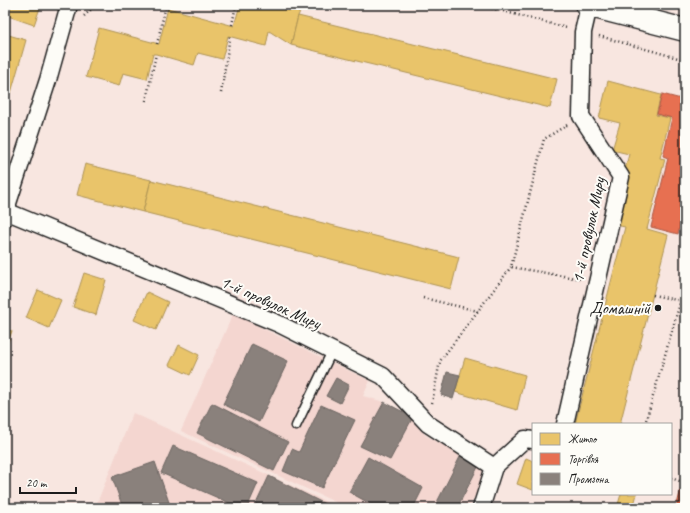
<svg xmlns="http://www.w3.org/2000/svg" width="690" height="513" font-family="Caveat,sans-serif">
  <rect width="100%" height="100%" fill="#f8e6e0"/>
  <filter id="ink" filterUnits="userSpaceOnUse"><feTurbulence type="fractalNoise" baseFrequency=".025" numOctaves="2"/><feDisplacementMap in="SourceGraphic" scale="8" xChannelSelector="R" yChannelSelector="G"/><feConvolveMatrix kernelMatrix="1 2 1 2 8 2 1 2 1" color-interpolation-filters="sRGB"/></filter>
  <g filter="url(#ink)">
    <g fill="#f4d6d0">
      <path d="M233,314l137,67 -7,15 21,6 29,15 12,18 63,35 -19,38h-121l-167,-77z"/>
      <path d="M133,413l207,95h-245z"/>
    </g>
    <g fill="#e9c46a" stroke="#ac9253">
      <path d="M11,5h30l-7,20 -26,-9z"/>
      <path d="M240,5h63l-5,11 -7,29 -22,-14 -3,15 -38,-10 -6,23 -24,-6 -4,12 -38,-11h-3l-6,25 -24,-6 -4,13 -33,-9 13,-49 60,16 9,-36 66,18z"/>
      <path d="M298,16l259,63 -7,29 -259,-63z"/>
      <path d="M5,34l21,6 -15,53 -6,-1z"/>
      <path d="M608,81l53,14 -5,20 14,3 -10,40 5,1 -18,70 21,6 -48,189h-45l50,-197 -14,-3 18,-70 -17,-4 8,-27 -21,-5z"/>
      <path d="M85,164l66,16 -8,32 -66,-17z"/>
      <path d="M151,180l308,77 -8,32 -308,-77z"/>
      <path d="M84,273l22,7 -10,35 -23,-8z"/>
      <path d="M38,290l23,10 -12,28 -23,-10z"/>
      <path d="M147,292l21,10 -12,28 -22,-10z"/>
      <path d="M5,329l7,2 -7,19z"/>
      <path d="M179,345l20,10 -9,20 -21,-10z"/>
      <path d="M465,358l60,17 -8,35 -62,-18z"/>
      <path d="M526,458l7,3v29l-16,-6z"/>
      <path d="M621,494h16l-4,14h-16z"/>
    </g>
    <g fill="#e76f51" stroke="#aa5641">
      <path d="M662,94l23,6v106l-7,28 -27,-7 17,-69 -5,-2 9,-38 -15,-4z"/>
      <path d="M681,489l4,1v18h-9z"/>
    </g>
    <g fill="#8a817c" stroke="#69635f">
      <path d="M252,344l36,17 -29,61 -36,-18z"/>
      <path d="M447,372l13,3 -7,24 -12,-4z"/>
      <path d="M336,378l13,7 -9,18 -14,-7z"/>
      <path d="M384,402l29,15 -23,43 -30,-14z"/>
      <path d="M212,403l76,39 -14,29 -77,-38z"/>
      <path d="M321,405l34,15 -33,68 -39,-17 9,-22 7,3z"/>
      <path d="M173,446l85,37 -11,25h-6l-80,-35z"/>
      <path d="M461,455l18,10 -22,43h-23z"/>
      <path d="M368,457l55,31 -10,20h-35l-29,-16z"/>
      <path d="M155,462l16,46h-48l-11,-31z"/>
      <path d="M269,476l56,28 -2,4h-69z"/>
    </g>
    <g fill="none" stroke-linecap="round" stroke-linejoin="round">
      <g stroke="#1c1c1c" stroke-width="11">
        <path id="lane" d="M296,426l36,-75"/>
      </g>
      <g stroke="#1c1c1c" stroke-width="19">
        <g id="street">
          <path d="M8,212l271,112 104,52 45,48 66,43"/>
          <path d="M5,218l3,-6v-9l40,-123 21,-75"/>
          <path d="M565,424l56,-247 -40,-61 2,-84 6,-26"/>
          <path d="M481,508l13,-41 31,-28 8,1"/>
        </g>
      </g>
      <g stroke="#1c1c1c" stroke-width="25">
        <path id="secondary" d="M587,5l98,25"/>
      </g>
      <g stroke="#1c1c1c" stroke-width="2.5" stroke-dasharray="1 3" stroke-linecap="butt">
        <path d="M480,5l87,23"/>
        <path d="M84,16l12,-11"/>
        <path d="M232,25l4,-20"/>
        <path d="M599,36l86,24"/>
        <path d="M157,44l9,-39"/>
        <path d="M221,93l9,-57"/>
        <path d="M146,101l10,-47"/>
        <path d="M567,125l-23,14 -33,128 70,12"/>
        <path d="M653,295l28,6"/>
        <path d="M423,298l55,13"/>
        <path d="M432,403l8,-42 71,-94"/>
        <path d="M645,424l40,-138"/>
        <path d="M671,478l14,5"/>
      </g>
      <use href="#lane" stroke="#fdfcf7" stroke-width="8"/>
      <use href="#street" stroke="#fdfcf7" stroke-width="16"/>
      <use href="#secondary" stroke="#fdfcf7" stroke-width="22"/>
    </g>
  </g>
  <circle fill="#1c1c1c" stroke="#fdfcf7" stroke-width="1.5" cx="658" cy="308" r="4"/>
  <g text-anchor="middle" stroke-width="4" stroke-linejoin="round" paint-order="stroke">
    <g font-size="17" fill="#1c1c1c" stroke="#fdfcf7">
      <text transform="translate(588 230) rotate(-78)" y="6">1-й провулок Миру</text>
      <text transform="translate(271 302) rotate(24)" y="6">1-й провулок Миру</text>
    </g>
    <g font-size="17" fill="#1c1c1c" stroke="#fdfcf7" text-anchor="end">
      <text x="650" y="314">Домашній</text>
    </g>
  </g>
  <rect width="690" height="513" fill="none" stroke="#fdfcf7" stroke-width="20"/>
  <rect x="10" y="10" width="670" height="493" fill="none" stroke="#1c1c1c" stroke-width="1.5" filter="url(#ink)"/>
  <rect x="532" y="423" width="140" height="72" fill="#fdfcf7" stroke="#a3a29f"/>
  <rect x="540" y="433" width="20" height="12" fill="#e9c46a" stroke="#a3a29f"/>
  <text x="568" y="443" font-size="12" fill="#1c1c1c">Житло</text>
  <rect x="540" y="453" width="20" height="12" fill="#e76f51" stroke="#a3a29f"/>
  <text x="568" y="463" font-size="12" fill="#1c1c1c">Торгівля</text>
  <rect x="540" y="473" width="20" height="12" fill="#8a817c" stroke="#a3a29f"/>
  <text x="568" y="483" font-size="12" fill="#1c1c1c">Промзона</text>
  <path d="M20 487v6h56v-6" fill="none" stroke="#1c1c1c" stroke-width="2"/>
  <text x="26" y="487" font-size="12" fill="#1c1c1c" stroke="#fdfcf7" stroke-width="3" paint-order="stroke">20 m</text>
</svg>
